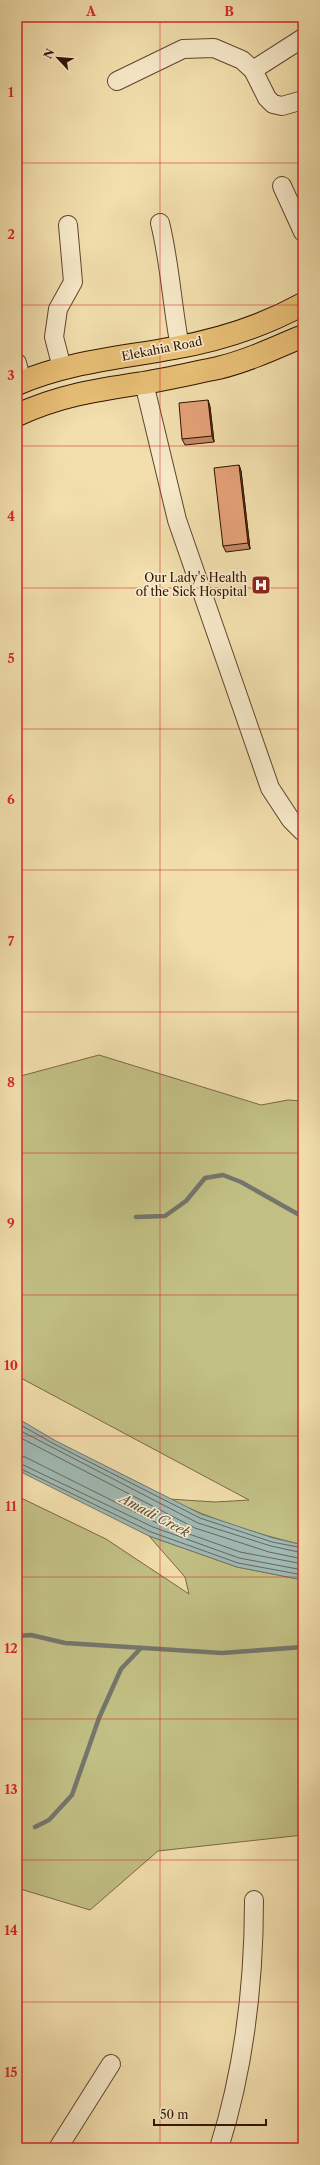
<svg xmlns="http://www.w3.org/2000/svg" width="320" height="2165" font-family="'Libre Caslon Text',serif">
  <rect width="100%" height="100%" fill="#f2dfad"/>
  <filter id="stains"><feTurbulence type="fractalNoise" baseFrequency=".005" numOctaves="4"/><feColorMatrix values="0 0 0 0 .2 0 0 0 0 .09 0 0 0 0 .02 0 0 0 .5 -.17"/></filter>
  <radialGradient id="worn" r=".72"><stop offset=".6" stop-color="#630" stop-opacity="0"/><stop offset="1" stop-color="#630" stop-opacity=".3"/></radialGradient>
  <g fill="#c2c085" stroke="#7a6843">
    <path d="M99,1055l162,50 27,-5 15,1v444c-46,-11 -91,-25 -134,-46l46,3 34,-2 -232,-124v-299z"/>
    <path d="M17,1496l89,43 83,55 -4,-17 -36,-41 88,31 66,13v255l-145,16 -68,59 -73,-22z"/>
  </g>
  <path fill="#a0bab5" stroke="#74766d" d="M17,1418l39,23 145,73 72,24 30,7v35l-66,-13 -88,-31 -132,-66z"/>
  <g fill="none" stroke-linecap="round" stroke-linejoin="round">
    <g stroke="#68665b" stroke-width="1">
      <path d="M17,1423l37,21 146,74 72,24 31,6"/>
      <path d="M17,1429l181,94 73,23 32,7"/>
      <path d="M17,1436l178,92 74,24 34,7"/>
      <path d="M17,1456l8,1 130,65 85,30 63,12"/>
      <path d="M17,1462l136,65 86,31 64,12"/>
      <path d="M17,1467l134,65 87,31 65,12"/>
    </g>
    <g stroke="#74766d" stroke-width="4.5">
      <path d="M136,1217l29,-1 21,-15 19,-23 18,-3 18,7 62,35"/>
      <path d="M17,1636l14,-1 34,8 157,10 81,-6"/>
      <path d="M35,1827l14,-7 23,-25 27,-77 22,-49 20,-21"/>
    </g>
    <g stroke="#61442c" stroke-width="20">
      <g id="minor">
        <path d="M253,70l50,-32"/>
        <path d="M117,81l66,-32 31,-1 28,12 11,10 14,28 6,6 9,2 21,-6"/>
        <path d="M282,186l21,46"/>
        <path d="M160,223c10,40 12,83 20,124"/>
        <path d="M17,363l5,19"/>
        <path d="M62,368l-8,-31 4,-28 15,-27 -5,-57"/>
        <path d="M144,383l33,137 93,268 21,32 12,12"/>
        <path d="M58,2148l53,-84"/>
        <path d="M219,2148c25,-79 35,-165 35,-248"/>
      </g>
    </g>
    <g stroke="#311101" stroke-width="24">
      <g id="major">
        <path d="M17,384c50,-22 104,-26 157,-36 45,-8 89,-22 129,-44"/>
        <path d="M17,415c44,-20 79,-25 126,-32 25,-4 50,-10 75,-15 29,-7 57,-20 85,-32"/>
      </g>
    </g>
    <use href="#minor" stroke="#f7eaca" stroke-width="18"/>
    <use href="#major" stroke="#e9c076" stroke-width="22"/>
  </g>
  <g fill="#c58a66" stroke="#311101">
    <path d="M208,400l2,7 4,35 -29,3 -3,-6z"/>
    <path d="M239,465l2,6 9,78 -24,3 -3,-6z"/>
  </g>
  <g fill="#a07153" stroke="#311101">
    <path d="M208,400l2,7 4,35 -2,-6z"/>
    <path d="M239,465l2,6 9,78 -2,-6z"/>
  </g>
  <g fill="#e5a177" stroke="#311101">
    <path d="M208,400l4,36 -30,3 -3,-36z"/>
    <path d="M239,465l9,78 -25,3 -9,-78z"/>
  </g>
  <path fill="none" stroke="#d62828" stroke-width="1" stroke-opacity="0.55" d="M160,17v2131M17,163h286M17,305h286M17,446h286M17,588h286M17,729h286M17,870h286M17,1012h286M17,1153h286M17,1295h286M17,1436h286M17,1577h286M17,1719h286M17,1860h286M17,2002h286"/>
  <defs>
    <g id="hospital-square" transform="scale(1)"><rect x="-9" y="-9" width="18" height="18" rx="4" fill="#8f2418" stroke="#f7eaca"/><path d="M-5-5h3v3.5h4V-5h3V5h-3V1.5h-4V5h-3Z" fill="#fff"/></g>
  </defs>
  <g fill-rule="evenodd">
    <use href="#hospital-square" x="261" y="585"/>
  </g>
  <g text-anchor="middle" stroke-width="3.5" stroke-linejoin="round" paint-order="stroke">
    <g font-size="12" fill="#311101" stroke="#f7eaca">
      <text transform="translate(162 349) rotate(-11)" y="4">Elekahia Road</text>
    </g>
    <g font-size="12" fill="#311101" stroke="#f7eaca" text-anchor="end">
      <text x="247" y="582">Our Lady's Health<tspan x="247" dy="14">of the Sick Hospital</tspan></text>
    </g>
    <g font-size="13" font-style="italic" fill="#584c40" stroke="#f7eaca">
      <text transform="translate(155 1515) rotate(28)" y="5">Amadi Creek</text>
    </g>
  </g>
  <rect width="320" height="2165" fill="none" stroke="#f2dfad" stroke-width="44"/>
  <g transform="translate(58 58) rotate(296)" stroke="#f7eaca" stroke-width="3" paint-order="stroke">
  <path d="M0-3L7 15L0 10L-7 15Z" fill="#311101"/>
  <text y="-6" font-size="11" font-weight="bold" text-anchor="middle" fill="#311101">N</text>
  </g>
  <path d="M154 2119v6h112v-6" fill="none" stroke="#311101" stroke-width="2"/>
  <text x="160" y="2119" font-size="12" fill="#311101" stroke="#f7eaca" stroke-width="3" paint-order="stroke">50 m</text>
  <rect x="22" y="22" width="276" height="2121" fill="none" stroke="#d62828" stroke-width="1.5"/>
  <g font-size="13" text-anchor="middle" font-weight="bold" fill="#d62828">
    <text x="91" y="16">A</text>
    <text x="229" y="16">B</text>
    <text x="11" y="97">1</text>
    <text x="11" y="239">2</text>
    <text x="11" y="380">3</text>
    <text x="11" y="521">4</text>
    <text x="11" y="663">5</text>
    <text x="11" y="804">6</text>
    <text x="11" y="946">7</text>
    <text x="11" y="1087">8</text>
    <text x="11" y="1228">9</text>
    <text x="11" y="1370">10</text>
    <text x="11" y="1511">11</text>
    <text x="11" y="1653">12</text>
    <text x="11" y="1794">13</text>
    <text x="11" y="1935">14</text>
    <text x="11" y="2077">15</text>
  </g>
  <rect width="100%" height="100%" filter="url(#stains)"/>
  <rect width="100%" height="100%" fill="url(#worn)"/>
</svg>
